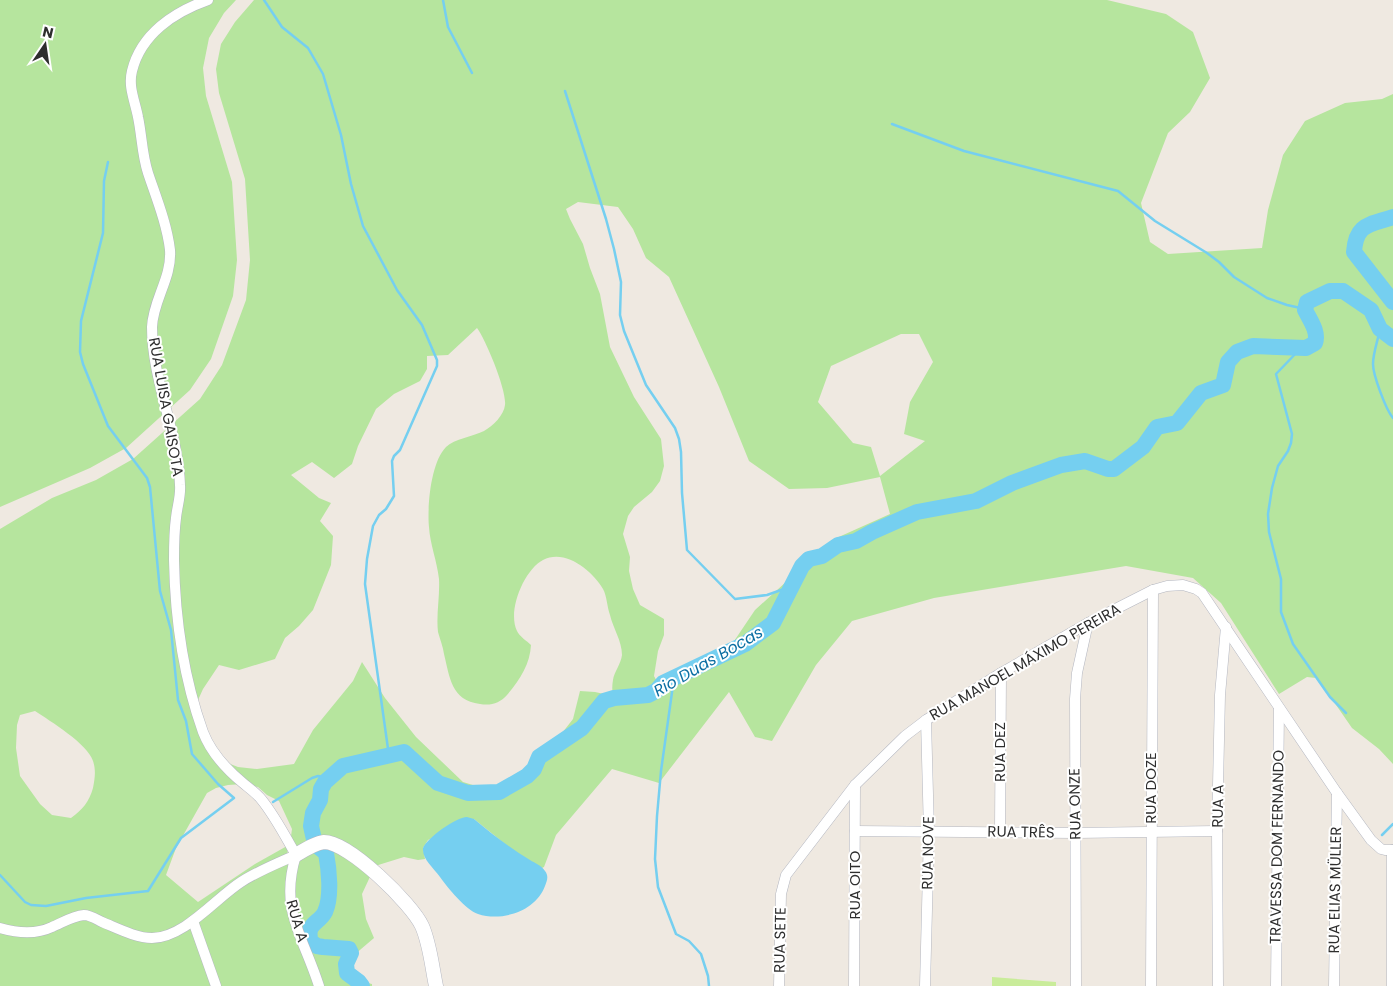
<svg xmlns="http://www.w3.org/2000/svg" width="1393" height="986" font-family="Poppins,sans-serif">
  <rect width="100%" height="100%" fill="#efe9e1"/>
  <g fill="#b6e59e" fill-rule="evenodd">
    <path d="M0,0h236l-12,13 -15,25 -6,30 3,28 26,86 5,78 -4,36 -22,63 -21,31 -64,58 -36,20 -90,39z"/>
    <path d="M254,0h853l59,14 27,18 17,46 -20,34 -22,21 -27,70 9,39 18,12 94,-6 6,-38 15,-55 22,-34 40,-18 37,-4 11,-5v670l-14,-15 -27,-21 -27,-39 -9,-11 -9,-1 -28,17 -58,-91 -28,-25 -67,-12 -192,32 -82,23 -36,44 -44,76 -17,-4 -26,-45 -70,91 -47,-14 -56,66 -12,32 -2,1 -27,-16 -41,-33 -46,21 -5,8 2,11 -7,1 -14,-3 -29,9 -13,28 4,25 8,19 -27,23 4,18 21,5v2h-372v-457l52,-31 44,-18 37,-21 67,-60 22,-34 24,-65 4,-40 -5,-81 -26,-86 -3,-24 5,-25 14,-22zM578,202l40,5 15,22 13,29 23,19 50,110 30,74 40,28 38,-1 53,-11 10,37 -58,26 -77,70 -31,46 -59,35h-3l-8,-15 4,-25 6,-16v-16l-24,-14 -7,-16 -4,-18 1,-14 -7,-23 5,-18 6,-9 18,-15 8,-11 4,-15 -3,-27 -27,-42 -24,-50 -10,-53 -10,-26 -7,-24 -13,-25 -4,-10zM477,328c9,12 30,63 28,77 -1,10 -12,21 -21,26 -10,5 -30,8 -38,16 -15,15 -19,59 -17,80 1,17 8,34 10,52 1,17 -3,36 -1,53 2,7 5,15 6,22 6,24 7,46 36,50 11,2 20,-1 27,-9 13,-15 23,-31 24,-50 -4,-4 -12,-9 -14,-14 -10,-20 7,-61 26,-71 22,-12 50,11 60,29 4,7 4,18 7,26 3,13 12,26 12,40 -1,9 -8,17 -9,25 -1,5 -1,11 0,16l-18,-4 -15,-1 -7,28 -32,41 -42,33 -36,-11 -47,-45 -31,-39 -23,-36 -9,19 -40,49 -19,34 -37,5 -19,-2 -18,-7 -26,-51 9,-20 16,-24 20,5 36,-11 10,-21 14,-12 14,-16 18,-45 2,-29 -13,-15 11,-18 -12,-5 -28,-23 21,-13 22,16 18,-14 6,-18 18,-37 18,-15 26,-13 7,-12v-13l21,-1zM901,334h18l14,28 -23,40 -6,32 21,7 -45,35 -9,-29 -18,-4 -35,-41 13,-36zM35,711c15,10 53,33 58,50 3,9 2,17 0,27 -4,14 -10,21 -22,30l-19,-3 -12,-11 -20,-28 -4,-28 1,-23 3,-10zM243,784l15,3 9,8 12,6 13,28 -4,29 -1,-12 -32,18 -57,38 -32,-27 10,-27 31,-55 9,-5 12,-3z"/>
  </g>
  <path fill="#c9ec9a" d="M992,977l64,5v4h-64z"/>
  <path fill="#75cff0" d="M467,817l7,2c18,15 36,29 56,41 5,3 12,6 15,11 4,5 2,10 0,15 -9,25 -43,36 -67,28 -12,-4 -31,-27 -38,-37 -7,-10 -18,-18 -17,-29 4,-10 33,-31 44,-31z"/>
  <g fill="none" stroke-linecap="round" stroke-linejoin="round">
    <g stroke="#75cff0" stroke-width="2.5">
      <path d="M264,0l18,27 26,21 15,26 18,61 10,49 12,42 34,64 25,35 15,35v6l-37,84 -6,6 -2,5 2,35 -8,13 -7,6 -6,11 -6,33 -2,25 24,172"/>
      <path d="M443,0l5,27 24,46"/>
      <path d="M565,91l41,128 8,30 7,33 -1,33 4,16 22,54 29,43 4,11 2,13 1,41 5,57 48,49 32,-4 17,-6 12,-11"/>
      <path d="M892,124l72,27 154,40 37,30 52,32 12,9 15,15 33,21 20,7 18,4"/>
      <path d="M1380,329c-2,11 -7,24 -7,35 0,11 13,46 20,54"/>
      <path d="M1301,348l-25,26 16,60 -1,9 -3,8 -10,15 -6,22 -4,26 1,18 12,47v33l12,32 37,53 16,16"/>
      <path d="M674,678l-13,93 -4,45 -2,43 3,28 18,47 13,7 12,13 7,22 1,10"/>
      <path d="M273,802l39,-24 6,-2 12,2"/>
      <path d="M1382,835l11,-11"/>
      <path d="M0,875l25,27 6,3 15,1 40,-8 62,-7 33,-53 53,-40 -16,-14 -26,-30 -6,-33 -8,-21 -7,-70 -11,-39 -10,-104 -3,-9 -39,-52 -25,-62 -3,-12 1,-31 22,-88 1,-52 4,-19"/>
    </g>
    <g stroke="#75cff0" stroke-width="16">
      <path d="M1393,217c-23,8 -37,6 -39,35l39,50"/>
      <path d="M362,986l-3,-4 -12,-9 -1,-9 5,-11 -2,-4 -26,-2 -6,-1 -6,-4c-6,-19 8,-18 14,-30 7,-15 4,-43 1,-59l-11,-9 -4,-18 2,-13 7,-13 1,-11 4,-7 18,-16 61,-14 34,31 30,10 31,-1 28,-16 7,-7 5,-12 43,-29 22,-27 10,-3 34,-3 8,-4 7,-8 82,-39 28,-21 29,-57 7,-7 13,-3 16,-11 18,-4 16,-9 45,-20 59,-11 36,-18 49,-18 24,-4 23,8h6l29,-22 14,-20 20,-4 24,-30 22,-8 5,-23 9,-10 16,-6 53,2 9,-5c4,-11 -5,-23 -10,-33l2,-8 23,-11h13l28,19 9,19 13,10"/>
    </g>
    <g stroke="#b4b7c1" stroke-width="11">
      <g id="street">
        <path d="M208,0c-34,12 -67,34 -76,71 -4,16 3,30 6,46 4,19 4,38 10,56 8,24 19,51 22,77 2,28 -17,50 -18,77 0,54 26,104 28,158 1,11 -3,22 -4,33 -2,14 -2,28 -2,42 1,57 10,119 29,172 8,21 23,37 40,51 6,5 13,10 18,16 14,17 24,37 35,56"/>
        <path d="M855,831l221,2 141,-2"/>
        <path d="M1000,831l1,-158"/>
        <path d="M296,855c-17,56 7,80 23,131"/>
        <path d="M193,921l23,65"/>
        <path d="M0,928c17,5 35,7 52,-1 10,-4 20,-11 32,-12 6,0 12,4 18,7 15,6 34,16 50,16 32,0 64,-40 89,-56 17,-11 37,-19 55,-27"/>
        <path d="M779,986l2,-92 5,-19 69,-90 50,-49 21,-16 75,-47 87,-50 65,-33 14,-4 16,-1 13,4 6,4 135,200 34,47 10,9 4,1h8"/>
        <path d="M854,986l1,-201"/>
        <path d="M925,986l4,-154 -3,-112"/>
        <path d="M1076,986l-1,-287 2,-26 11,-50"/>
        <path d="M1151,986l2,-396"/>
        <path d="M1218,986l-1,-155 3,-136 6,-68"/>
        <path d="M1276,986l3,-278"/>
        <path d="M1334,986l3,-193"/>
        <path d="M1392,986v-136"/>
      </g>
    </g>
    <g stroke="#b4b7c1" stroke-width="15">
      <path id="secondary" d="M296,855c8,-5 19,-12 28,-13 25,0 88,62 98,84 8,18 10,41 14,60"/>
    </g>
    <use href="#street" stroke="#fff" stroke-width="10"/>
    <use href="#secondary" stroke="#fff" stroke-width="14"/>
  </g>
  <g text-anchor="middle" stroke-width="4" stroke-linejoin="round" paint-order="stroke">
    <g font-size="15" fill="#2e2e2e" stroke="#fff">
      <text transform="translate(166 407) rotate(80)" y="5">RUA LUISA GAISOTA</text>
      <text transform="translate(1025 662) rotate(-30)" y="5">RUA MANOEL MÁXIMO PEREIRA</text>
      <text transform="translate(1000 752) rotate(-90)" y="5">RUA DEZ</text>
      <text transform="translate(1151 788) rotate(-90)" y="5">RUA DOZE</text>
      <text transform="translate(1075 804) rotate(-91)" y="5">RUA ONZE</text>
      <text transform="translate(1218 806) rotate(-89)" y="5">RUA A</text>
      <text transform="translate(1021 832) rotate(1)" y="5">RUA TRÊS</text>
      <text transform="translate(1277 847) rotate(-89)" y="5">TRAVESSA DOM FERNANDO</text>
      <text transform="translate(928 853) rotate(-89)" y="5">RUA NOVE</text>
      <text transform="translate(855 885) rotate(-90)" y="5">RUA OITO</text>
      <text transform="translate(1335 890) rotate(-89)" y="5">RUA ELIAS MÜLLER</text>
      <text transform="translate(297 921) rotate(74)" y="5">RUA A</text>
      <text transform="translate(780 940) rotate(-89)" y="5">RUA SETE</text>
    </g>
    <g font-size="16" font-style="italic" fill="#0d6fa3" stroke="#fff">
      <text transform="translate(708 661) rotate(-30)" y="6">Rio Duas Bocas</text>
    </g>
  </g>
  <g transform="translate(45 45) rotate(13)" stroke="#ffffff" stroke-width="4" paint-order="stroke">
  <path d="M0-4L9 19L0 12L-9 19Z" fill="#2e2e2e"/>
  <text y="-8" font-size="14" font-weight="bold" text-anchor="middle" fill="#2e2e2e">N</text>
  </g>
</svg>
